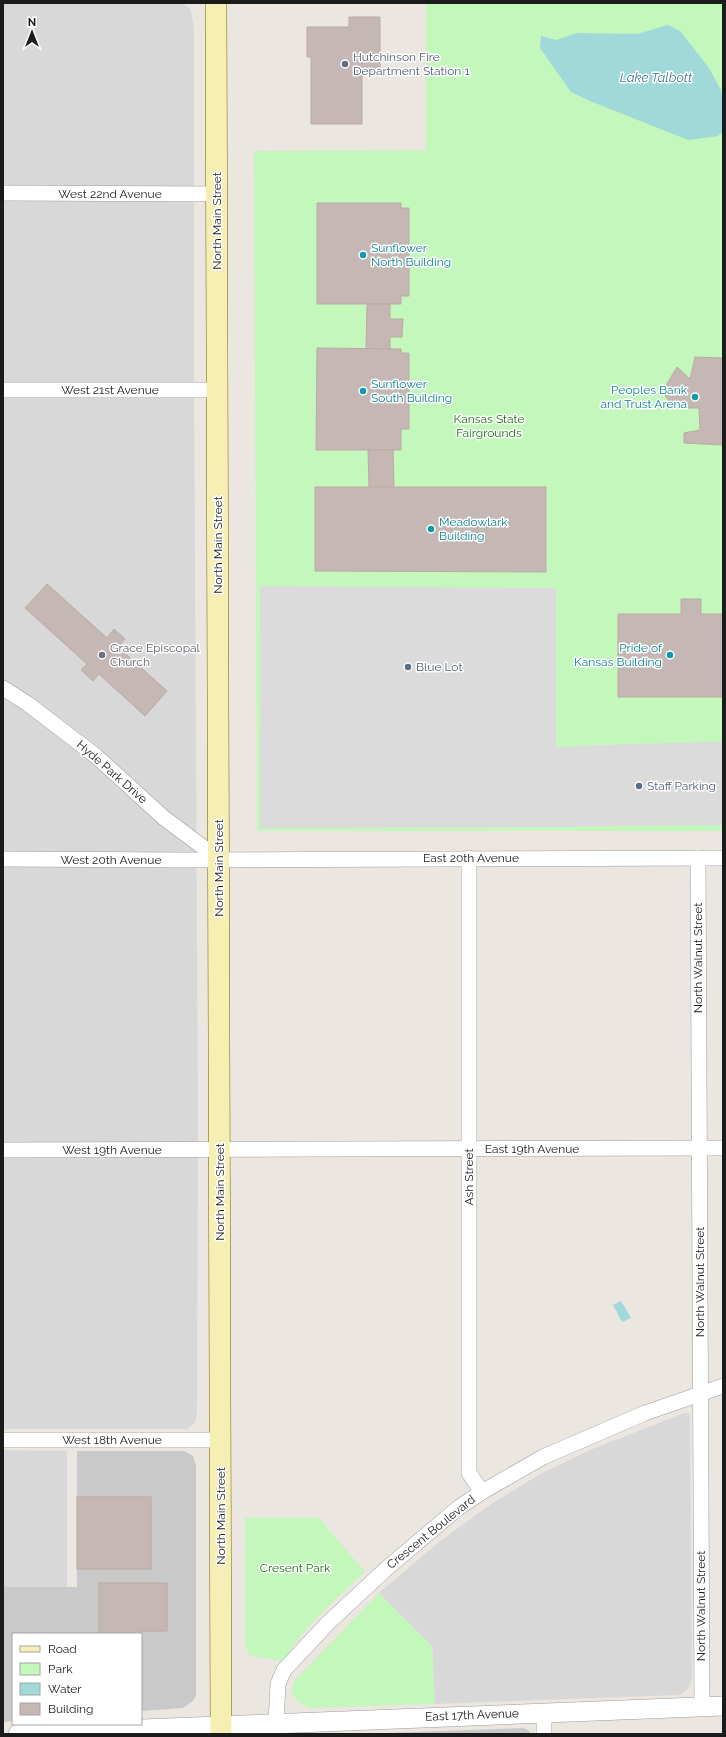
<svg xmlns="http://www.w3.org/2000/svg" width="726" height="1737" font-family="Raleway,sans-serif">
  <rect width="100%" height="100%" fill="#ece6e0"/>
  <g fill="#d9d8d8">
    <path d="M3,3h180l8,7 3,20v337l4,760 -1,287 -3,10 -7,5h-184z"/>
    <path d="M684,1413h4l2,3 2,262 -2,7 -4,6 -6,4 -245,9 -3,-58 -53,-53 60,-51 49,-36 52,-32 50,-24z"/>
    <path d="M3,1450l64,1v136h-64z"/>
  </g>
  <g fill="#c9c9c9">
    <path d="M77,1451h107l9,5 3,9v230l-2,5 -11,8 -42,3v-77h-128v87l-10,1v-135h74z"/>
    <path d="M523,1728l5,2 3,4h-173z"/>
  </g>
  <g fill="#c3f7bc">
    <path d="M426,3h297v828h-466l-3,-680 172,-1z"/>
    <path d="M245,1518h74l46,54c-30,28 -62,55 -82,90l-34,-7 -4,-10z"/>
    <path d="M379,1593l53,53 3,58 -126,4 -11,-6 -7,-10 3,-11z"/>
  </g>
  <path fill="#dbdbdb" d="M260,586l296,2v159l167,-6v84l-168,2 -295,1z"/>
  <g fill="#a1d8da">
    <path d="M668,25l12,6 29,37 12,22 2,11v30l-5,5 -30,4 -98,-39 -19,-9 -31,-44 1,-12 15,4 21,-7 60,1z"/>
    <path d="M621,1301l10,17 -9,4 -9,-17z"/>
  </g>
  <g fill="#c4b7b4" stroke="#bdaaa3">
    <path d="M349,17h31v55h-18v52h-51v-67h-4v-30h42z"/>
    <path d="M317,203h84v5h8v88h-8v8h-84z"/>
    <path d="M367,304h23v15h13l-1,18h-12v12h-24z"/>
    <path d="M317,348l84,1v4h8v76h-8v21h-85z"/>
    <path d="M695,357l28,1v87l-39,-2v-10l16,-3 -1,-22h-28l-1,-6 -8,-10 15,-25 13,12z"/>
    <path d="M368,450h25l1,37h-25z"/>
    <path d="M315,487h231v85l-231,-1z"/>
    <path d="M47,584l60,54 7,-9 11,10 -7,8 49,44 -22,25 -46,-42 -6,7 -12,-11 6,-6 -62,-56z"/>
    <path d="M681,599h20v15h22v83h-105v-83h63z"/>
    <rect x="77" y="1497" width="74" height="72"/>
    <path d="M99,1583h68v48h-33v3h-35z"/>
  </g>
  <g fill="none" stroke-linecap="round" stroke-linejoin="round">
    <g stroke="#9c9c9c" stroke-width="16">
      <g id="minor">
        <path d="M3,193l213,1"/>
        <path d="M3,390h214"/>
        <path d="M3,688l25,16 68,52 68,62 55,41"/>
        <path d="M469,858v615l13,19"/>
        <path d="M698,858l4,849"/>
        <path d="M3,859l180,1 540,-2"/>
        <path d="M3,1150l720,-2"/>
        <path d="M3,1440h217"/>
        <path d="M544,1712v22"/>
        <path d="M276,1723l2,-39 6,-14 44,-47 58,-54 72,-61 24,-16 61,-35 102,-44 78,-27"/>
      </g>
    </g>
    <g stroke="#9c9c9c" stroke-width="20">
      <path id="tertiary" d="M18,1734l705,-28"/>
    </g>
    <g stroke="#6d6407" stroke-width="22">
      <path id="secondary" d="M216,3l5,1731"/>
    </g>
    <use href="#minor" stroke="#fff" stroke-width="15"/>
    <use href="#tertiary" stroke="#fff" stroke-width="19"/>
    <use href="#secondary" stroke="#f7eeb3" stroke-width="21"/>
  </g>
  <g fill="#5c6f8a" stroke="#fff" stroke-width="1.5">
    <circle cx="345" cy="64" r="4"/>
    <circle cx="408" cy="667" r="4"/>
    <circle cx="639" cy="786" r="4"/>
  </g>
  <g fill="#0f9aa8" stroke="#fff" stroke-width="1.5">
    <circle cx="363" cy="255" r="4"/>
    <circle cx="363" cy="391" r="4"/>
    <circle cx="695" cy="397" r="4"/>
    <circle cx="431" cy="529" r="4"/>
    <circle cx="670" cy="655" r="4"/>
  </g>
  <circle fill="#6b7280" stroke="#fff" stroke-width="1.5" cx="102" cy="655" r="4"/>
  <g text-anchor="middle" stroke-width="3" stroke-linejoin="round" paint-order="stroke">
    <g font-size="12" fill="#4e5e75" stroke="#fff" text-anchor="start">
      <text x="353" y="61">Hutchinson Fire<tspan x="353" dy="14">Department Station 1</tspan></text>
      <text x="416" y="671">Blue Lot</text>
      <text x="647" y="790">Staff Parking</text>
    </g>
    <g font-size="12" fill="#1b1b1b" stroke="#fff">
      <text x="110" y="198">West 22nd Avenue</text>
      <text transform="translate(217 221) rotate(-90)" y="4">North Main Street</text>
      <text x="110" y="394">West 21st Avenue</text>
      <text transform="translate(218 545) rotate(-90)" y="4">North Main Street</text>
      <text transform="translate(112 772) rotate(41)" y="4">Hyde Park Drive</text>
      <text x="471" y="862">East 20th Avenue</text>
      <text x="111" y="864">West 20th Avenue</text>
      <text transform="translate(219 868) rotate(-90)" y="4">North Main Street</text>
      <text transform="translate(698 958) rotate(-90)" y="4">North Walnut Street</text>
      <text x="532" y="1153">East 19th Avenue</text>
      <text x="112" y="1154">West 19th Avenue</text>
      <text transform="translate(469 1177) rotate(-90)" y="4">Ash Street</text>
      <text transform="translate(220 1192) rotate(-90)" y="4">North Main Street</text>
      <text transform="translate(700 1282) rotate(-90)" y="4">North Walnut Street</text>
      <text x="112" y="1444">West 18th Avenue</text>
      <text transform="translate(221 1516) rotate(-90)" y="4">North Main Street</text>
      <text transform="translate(431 1532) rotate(-39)" y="4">Crescent Boulevard</text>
      <text transform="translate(701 1606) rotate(-90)" y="4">North Walnut Street</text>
      <text transform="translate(472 1715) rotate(-2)" y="4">East 17th Avenue</text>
    </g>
    <g font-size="12" fill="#0d838f" stroke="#fff" text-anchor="start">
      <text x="371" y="252">Sunflower<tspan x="371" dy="14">North Building</tspan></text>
      <text x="371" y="388">Sunflower<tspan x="371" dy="14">South Building</tspan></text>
      <text x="687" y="394" text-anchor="end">Peoples Bank<tspan x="687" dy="14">and Trust Arena</tspan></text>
      <text x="439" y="526">Meadowlark<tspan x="439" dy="14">Building</tspan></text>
      <text x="662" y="652" text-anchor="end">Pride of<tspan x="662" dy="14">Kansas Building</tspan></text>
    </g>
    <g font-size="12" fill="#19740d" stroke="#fff">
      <text x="489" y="423">Kansas State<tspan x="489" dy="14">Fairgrounds</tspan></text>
      <text x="295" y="1572">Cresent Park</text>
    </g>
    <g font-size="12" fill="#5b616d" stroke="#fff" text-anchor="start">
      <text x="110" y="652">Grace Episcopal<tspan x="110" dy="14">Church</tspan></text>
    </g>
    <g font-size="13" font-style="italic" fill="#427990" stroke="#fff">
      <text x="656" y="82">Lake Talbott</text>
    </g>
  </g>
  <rect width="726" height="1737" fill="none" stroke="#1b1b1b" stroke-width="8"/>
  <rect x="12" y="1633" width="130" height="92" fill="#ffffff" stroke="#a4a4a4"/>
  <rect x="20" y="1646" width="20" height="6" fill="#f7eeb3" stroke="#a4a4a4"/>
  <text x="48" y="1653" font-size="12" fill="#1b1b1b">Road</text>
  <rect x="20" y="1663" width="20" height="12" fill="#c3f7bc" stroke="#a4a4a4"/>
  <text x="48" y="1673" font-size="12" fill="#1b1b1b">Park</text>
  <rect x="20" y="1683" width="20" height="12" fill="#a1d8da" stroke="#a4a4a4"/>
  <text x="48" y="1693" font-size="12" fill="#1b1b1b">Water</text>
  <rect x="20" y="1703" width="20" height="12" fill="#c4b7b4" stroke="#a4a4a4"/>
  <text x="48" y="1713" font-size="12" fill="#1b1b1b">Building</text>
  <g transform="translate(32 32)" stroke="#ffffff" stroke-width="3" paint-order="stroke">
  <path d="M0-3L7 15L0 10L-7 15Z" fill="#1b1b1b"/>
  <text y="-6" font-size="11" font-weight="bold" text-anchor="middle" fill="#1b1b1b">N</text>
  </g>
</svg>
